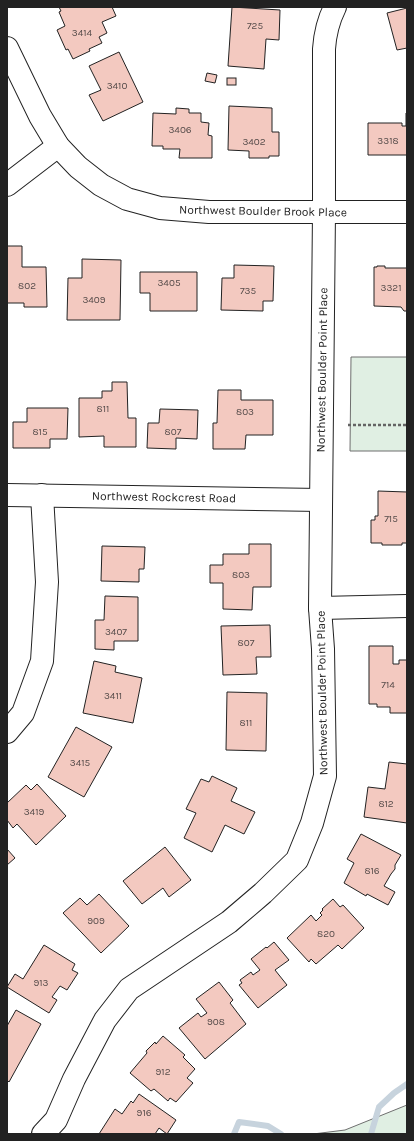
<svg xmlns="http://www.w3.org/2000/svg" width="414" height="1141" font-family="Karla,sans-serif">
  <rect width="100%" height="100%" fill="#fff"/>
  <g fill="#e0efe3" stroke="#6f6f6f">
    <path d="M351,357h56v94h-57z"/>
    <path d="M407,1105v29h-94l32,-4z"/>
  </g>
  <g fill="none" stroke-linecap="round" stroke-linejoin="round">
    <g stroke="#c7d3dd" stroke-width="6">
      <path d="M234,1134l5,-12 29,4 13,8"/>
      <path d="M371,1134l8,-27 15,-14 13,-9"/>
    </g>
  </g>
  <g fill="#f3c9c0" stroke="#222">
    <path d="M59,7h53l4,9 -14,6 5,11 -8,4 3,6 -13,6 1,2 -17,8 -5,-10 -2,1 -9,-20 8,-4 -6,-14 2,-1z"/>
    <path d="M232,7l48,3 -1,30 -13,-1 -2,30 -36,-3z"/>
    <path d="M407,8v40l-10,2 -10,-37z"/>
    <path d="M119,52l24,50 -40,19 -14,-26 12,-5 -12,-24z"/>
    <path d="M207,73l10,2 -2,8 -10,-2z"/>
    <rect x="227" y="78" width="9" height="7"/>
    <path d="M229,106l43,2v24h7v24h-10v2h-20v-7l-21,-1z"/>
    <path d="M176,108l13,1v4h12v9l8,1 -1,12 4,1v22h-33l1,-9h-17v-3h-11l1,-33 23,1z"/>
    <path d="M406,113h1v42h-39v-32h34v3h4z"/>
    <path d="M7,246h15v21h24l1,40h-23v-4h-17z"/>
    <path d="M82,259l39,1 -1,60h-53l1,-42h14z"/>
    <path d="M234,265l40,1 -1,35h-10v10l-42,-1 1,-32h12z"/>
    <path d="M377,266h8v2h22v43h-3l-3,-4 -27,-1v-39h3z"/>
    <path d="M140,272h57v39h-47v-18h-10z"/>
    <path d="M112,382h15l1,36h8v29h-32v-11l-25,1v-39h23v-7h10z"/>
    <path d="M218,390h23v10h32v35h-27l-1,14h-32v-26h4z"/>
    <path d="M27,408h41l-1,31h-17v9h-37v-26h14z"/>
    <path d="M160,409l38,1 -1,29 -21,-1v11l-29,-1 1,-25h11z"/>
    <path d="M378,491l29,1v51h-5v2h-20v-2h-11v-23h4v-4h3z"/>
    <path d="M249,544h22v43h-18l-1,23 -29,-1v-26h-13v-18h13v-11h26z"/>
    <path d="M102,546l43,1 -1,22h-5v13l-38,-1z"/>
    <path d="M105,596l33,1v44h-24v9l-19,-1v-29h9z"/>
    <path d="M270,625l1,32h-15l1,17 -34,1 -2,-49z"/>
    <path d="M369,646h24v18h6v-4h8v53h-17v-6h-13v-3h-8z"/>
    <path d="M94,661l22,5 -1,6 27,6 -9,45 -50,-10z"/>
    <path d="M227,692l40,1 -1,58 -40,-1z"/>
    <path d="M76,727l36,20 -28,50 -36,-20z"/>
    <path d="M389,762l18,2v59l-43,-6 4,-30 17,2z"/>
    <path d="M212,776l25,12 -6,13 24,11 -11,22 -19,-9 -13,27 -28,-14 12,-25 -10,-4 15,-30 8,3z"/>
    <path d="M37,784l29,32 -30,29 -19,-21 -4,4 -6,-8v-17l19,-18 5,5z"/>
    <path d="M361,834l40,21 -6,10v4l-4,5 -7,12 11,6 -7,13 -21,-11 -1,2 -22,-13 10,-20 -7,-4z"/>
    <path d="M165,847l26,33 -22,17 -6,-9 -21,16 -19,-23z"/>
    <path d="M7,849l8,9 -8,7z"/>
    <path d="M99,894l30,32 -28,27 -38,-40 17,-15 7,7z"/>
    <path d="M333,899l7,8 3,-2 21,23 -22,21 -4,-4 -22,19 -5,-5 -2,3 -22,-24 24,-23 5,6 6,-6 -2,-2 3,-3 -1,-1z"/>
    <path d="M274,942l15,18 -14,10 12,15 -29,23 -19,-23 3,-2 -2,-3 11,-8 2,3 7,-5 -9,-11 15,-12 1,1z"/>
    <path d="M44,945l31,19 -3,6 6,3 -11,17 -7,-4 -8,11 5,3 -8,13 -42,-26 8,-13 8,5z"/>
    <path d="M219,982l14,18 -3,3 16,21 -41,35 -26,-31 19,-15 3,4 6,-4 -11,-14z"/>
    <path d="M16,1010l25,14 -32,58 -2,-2v-54z"/>
    <path d="M163,1036l22,19 -2,2 12,12 -8,9 6,5 -17,19 -6,-4 -2,3 -14,-12 -3,2 -21,-18 17,-20 -1,-2 9,-9 1,2z"/>
    <path d="M139,1094l37,26 -9,14 -8,-6 -4,6h-56l16,-25 7,5 9,-13 2,2z"/>
  </g>
  <g fill="none" stroke-linecap="round" stroke-linejoin="round">
    <g stroke="#222" stroke-width="24">
      <g id="minor">
        <path d="M7,48l33,68 18,30 20,21 23,18 26,14 33,9 49,4h198"/>
        <path d="M7,185l51,-39"/>
        <path d="M7,495l314,5"/>
        <path d="M320,608l87,-2"/>
        <path d="M7,732l16,-19 19,-52 5,-79 -5,-87"/>
        <path d="M43,1134l13,-14 18,-41 31,-59 24,-31 100,-67 34,-29 34,-33 15,-37 13,-47 -2,-127 -3,-41 4,-396v-163c1,-15 4,-28 11,-42"/>
      </g>
    </g>
    <path stroke="#646464" stroke-width="2.5" stroke-dasharray="3 2" stroke-linecap="butt" d="M348,425h59"/>
    <use href="#minor" stroke="#fff" stroke-width="22"/>
  </g>
  <g text-anchor="middle" stroke-width="3" stroke-linejoin="round" paint-order="stroke">
    <g font-size="10" fill="#564c4a">
      <text x="255" y="29">725</text>
      <text x="82" y="36">3414</text>
      <text x="117" y="89">3410</text>
      <text x="180" y="133">3406</text>
      <text x="388" y="144">3318</text>
      <text x="254" y="145">3402</text>
      <text x="169" y="286">3405</text>
      <text x="27" y="289">802</text>
      <text x="391" y="291">3321</text>
      <text x="248" y="294">735</text>
      <text x="94" y="303">3409</text>
      <text x="103" y="412">811</text>
      <text x="245" y="415">803</text>
      <text x="40" y="435">815</text>
      <text x="173" y="435">807</text>
      <text x="391" y="522">715</text>
      <text x="241" y="578">803</text>
      <text x="116" y="635">3407</text>
      <text x="246" y="646">807</text>
      <text x="388" y="688">714</text>
      <text x="113" y="699">3411</text>
      <text x="246" y="726">811</text>
      <text x="80" y="766">3415</text>
      <text x="386" y="807">812</text>
      <text x="34" y="815">3419</text>
      <text x="372" y="874">816</text>
      <text x="96" y="924">909</text>
      <text x="326" y="937">820</text>
      <text x="41" y="986">913</text>
      <text x="216" y="1025">908</text>
      <text x="163" y="1075">912</text>
      <text x="144" y="1116">916</text>
    </g>
    <g font-size="12" fill="#222" stroke="#fff">
      <text transform="translate(263 211) rotate(1)" y="4">Northwest Boulder Brook Place</text>
      <text transform="translate(322 370) rotate(-89)" y="4">Northwest Boulder Point Place</text>
      <text transform="translate(164 497) rotate(1)" y="4">Northwest Rockcrest Road</text>
      <text transform="translate(322 693) rotate(-91)" y="4">Northwest Boulder Point Place</text>
    </g>
  </g>
  <rect width="414" height="1141" fill="none" stroke="#222222" stroke-width="16"/>
</svg>
